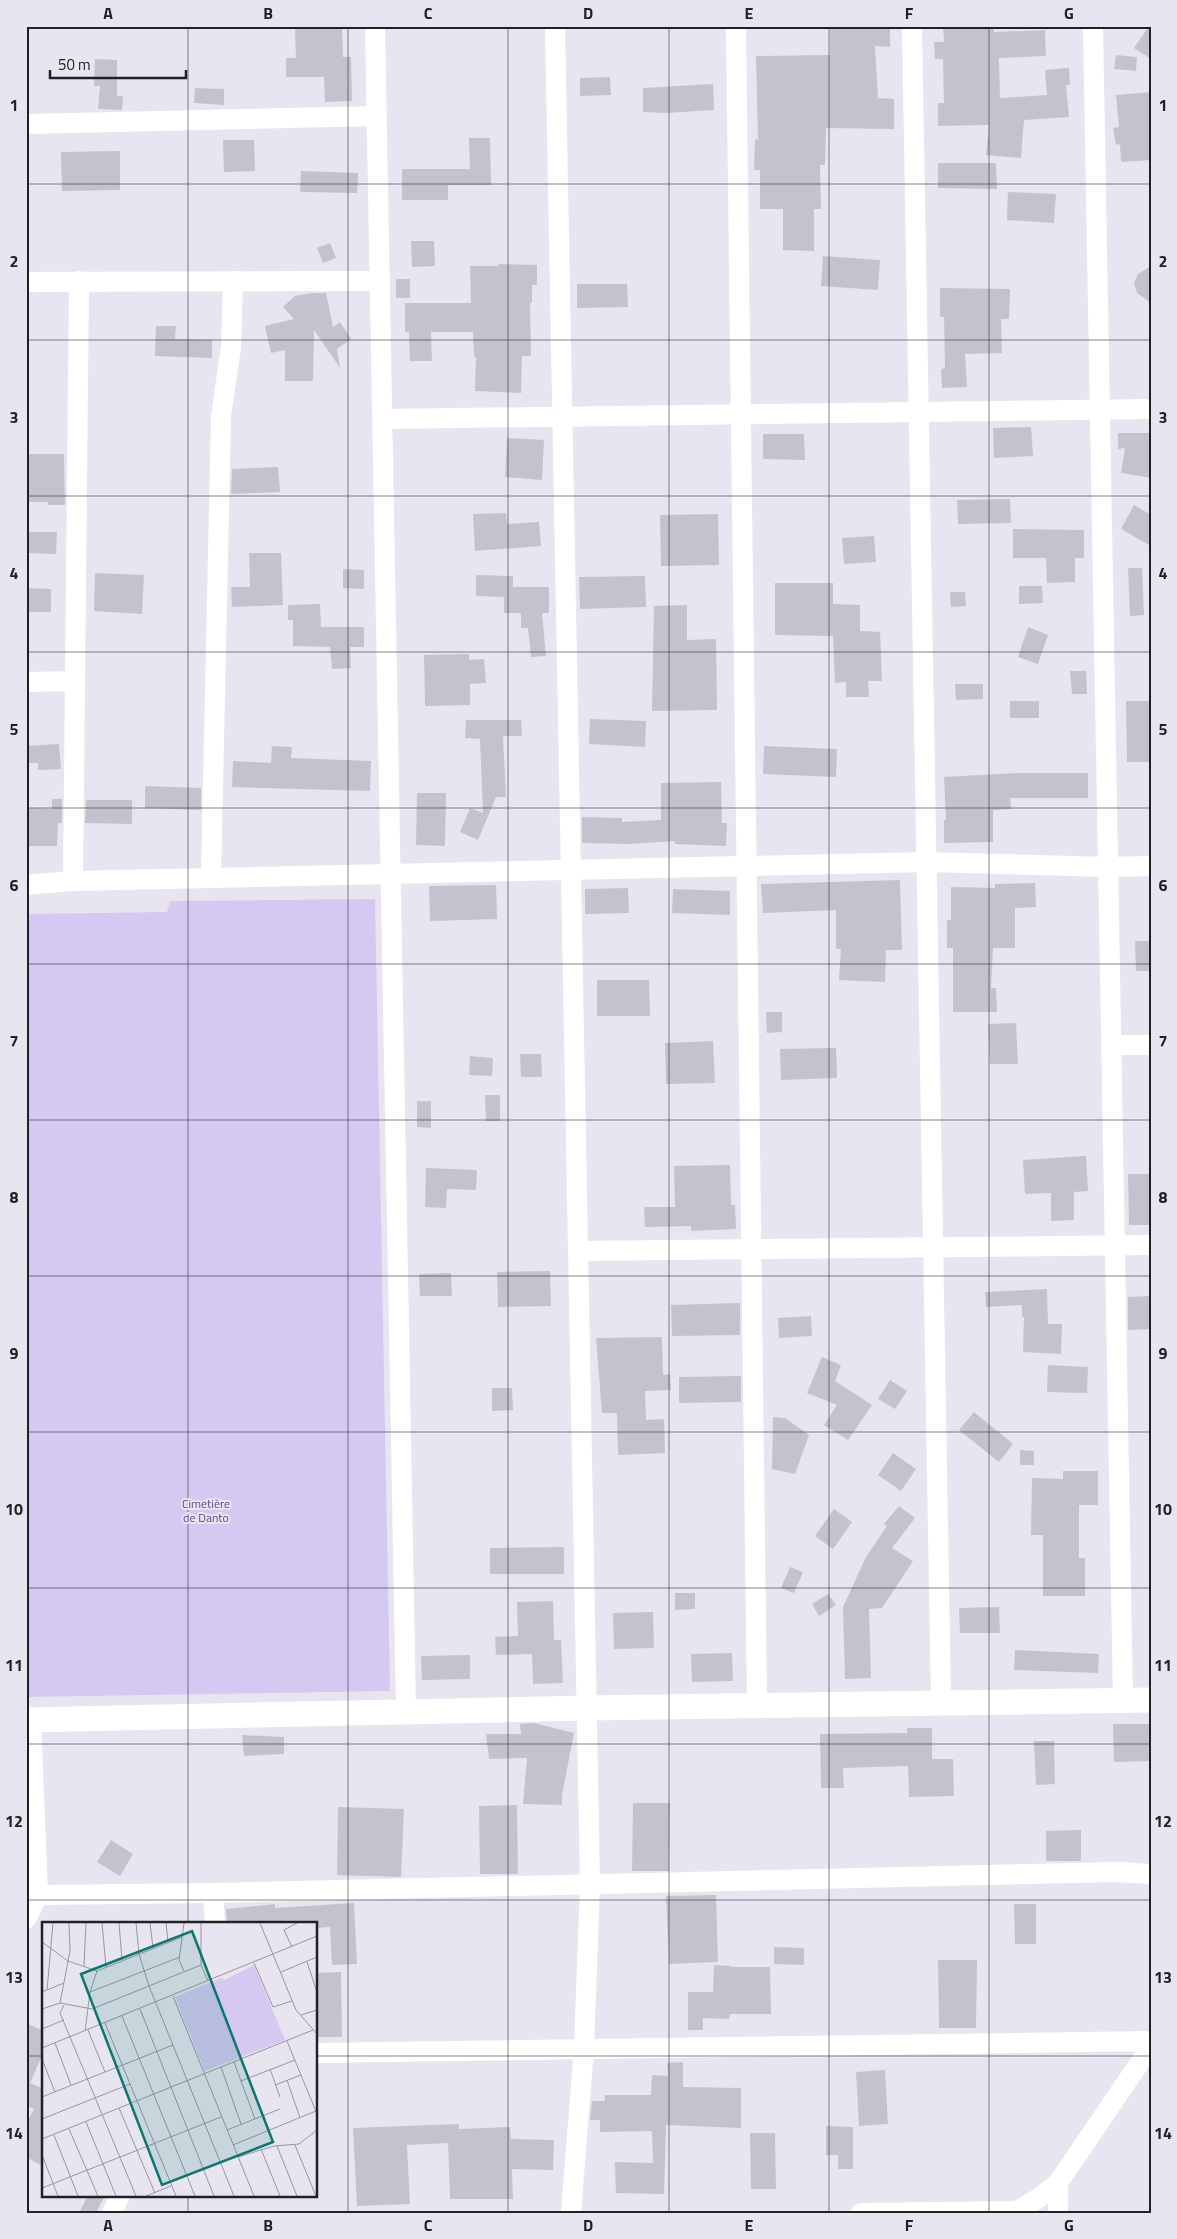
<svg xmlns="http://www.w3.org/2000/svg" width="1177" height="2239" font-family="'Titillium Web',sans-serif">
  <rect width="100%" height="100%" fill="#e8e5f1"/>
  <path fill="#d5c9f2" d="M375,899l15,792 -364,6v-783l141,-2 3,-11z"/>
  <g fill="#c5c2cd">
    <path d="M295,26h47l1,31h8l1,44 -27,1 -1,-25h-38v-19h10z"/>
    <path d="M830,26h60v21l-15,-1 3,52 16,1v30l-68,-1 -1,37h-5l1,44h-7v42l-31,-1v-41h-23v-39h-6l1,-31 3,1 -2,-84 74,-1z"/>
    <path d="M943,26h51v6l51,-2 1,26 -47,2 1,40 47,-3 -2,-25 24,-2 1,17h-4l3,32 -45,3 -3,38 -35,-3 3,-30 -51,1v-23h6l-1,-44h-8l-1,-17h10z"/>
    <path d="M1149,26h2v33l-17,-11z"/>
    <path d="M1116,55l21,2 -1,14 -22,-2z"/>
    <path d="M95,59l22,1v36h6l-1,14 -24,-1 2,-23h-6z"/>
    <path d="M610,77l1,18 -31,1v-18z"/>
    <path d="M713,84l1,26 -48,3 -23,-1v-24z"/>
    <path d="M195,88l29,1v16l-30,-2z"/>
    <path d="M1151,92v68l-30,2 -1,-18 -4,1 -3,-17 6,-1 -3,-32z"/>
    <path d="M469,138h21l1,47h-43v15h-46v-31h68z"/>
    <path d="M223,140h31l1,31 -31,1z"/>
    <path d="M120,151v39l-58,1 -1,-39z"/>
    <path d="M938,163h58l1,26 -59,-1z"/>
    <path d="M301,171l57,2 -1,20 -57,-1z"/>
    <path d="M1008,192l48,2 -2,29 -47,-3z"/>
    <path d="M411,241h23l1,25 -23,1z"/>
    <path d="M330,243l6,15 -13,5 -6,-15z"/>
    <path d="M823,256l57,4 -2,30 -57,-4z"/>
    <path d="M498,264l39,1v20h-5v18h-2l1,53h-9l-1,37 -46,-2 1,-34h-2l-1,-25h-42l1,29h-22l-1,-29h-4v-29h66l-1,-37h28z"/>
    <path d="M1151,266v37l-14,-10 -3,-10 4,-9z"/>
    <rect x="396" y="279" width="14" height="19"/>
    <path d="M577,284h50l1,23 -51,1z"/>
    <path d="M940,288l70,1 -1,30h-8l1,34 -37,1 2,33 -25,1 -1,-19 4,-1 -1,-51h-4z"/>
    <path d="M313,293h13l7,34 7,-5 11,17 -14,10 3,19 -26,-38 -1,51h-28v-31l-14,3 -6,-27 29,-7 -11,-12 12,-11z"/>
    <path d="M156,326h20l-1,13 37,1v18l-57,-2z"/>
    <path d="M1031,427l2,29 -39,2 -1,-30z"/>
    <path d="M1118,433h33v45l-30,-5 4,-25 -7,1z"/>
    <path d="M763,434h41l1,26 -42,-1z"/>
    <path d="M507,438l37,2 -2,40 -37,-3z"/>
    <path d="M26,454h38l1,51h-17v-3h-22z"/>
    <path d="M278,467l2,25 -49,2 1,-25z"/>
    <path d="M1010,499l1,24 -53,1 -1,-24z"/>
    <path d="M1134,505l17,10v31l-30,-17z"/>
    <path d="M506,513l1,11 32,-2 2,24 -66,5 -2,-37z"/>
    <path d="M718,514l1,51 -58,1 -1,-51z"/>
    <path d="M1013,529l71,1v28h-9v24l-28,1 -1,-25h-33z"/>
    <path d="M26,532h31l-1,22 -30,-1z"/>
    <path d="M874,536l2,26 -32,2 -2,-26z"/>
    <path d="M249,553h32l2,52 -51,2 -1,-20h19z"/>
    <path d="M1128,568h14l2,47 -14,1z"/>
    <path d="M343,569l21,1v19l-21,-1z"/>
    <path d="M95,573l49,2 -2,39 -48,-3z"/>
    <path d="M476,575l37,1v11h36v26h-7l4,43 -15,1 -3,-29h-7v-15h-17v-16l-28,-1z"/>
    <path d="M645,576l1,31 -66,2 -1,-32z"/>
    <path d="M775,583h58v21l27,1v26l20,1 2,49h-14l1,16h-23v-15l-11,1 -2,-47 -58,-1z"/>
    <path d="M1019,586h23l1,17 -24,1z"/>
    <path d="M26,588l25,1v23h-25z"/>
    <path d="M950,592h15l1,14 -15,1z"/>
    <path d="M320,604l1,23h43v20h-14l1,21 -19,1 -2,-22 -37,-1v-26h-5v-15z"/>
    <path d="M687,605v35l29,-1 1,71 -65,1 2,-105z"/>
    <path d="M1028,627l20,8 -10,29 -20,-7z"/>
    <path d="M469,654v6l15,-1 2,24 -16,1v21l-45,1 -1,-51z"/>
    <path d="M1070,671h16l1,23h-15z"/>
    <path d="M955,684h28v15l-27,1z"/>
    <rect x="1010" y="701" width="29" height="17"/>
    <path d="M1126,701h25v61h-24z"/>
    <path d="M590,719l56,2 -1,26 -56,-3z"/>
    <path d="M466,720h55l1,16h-19l3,61h-10l-18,43 -18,-8 10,-24 13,5 -3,-74 -15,-1z"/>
    <path d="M59,744l2,25 -23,1v-7h-12v-17z"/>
    <path d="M272,746l20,1 -1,11 80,3 -1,30 -138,-4 1,-26 38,2z"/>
    <path d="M764,746l73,3 -1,28 -73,-3z"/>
    <path d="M1017,773h71v25h-78l1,11 -18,1v32l-49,1v-23h2l-2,-43z"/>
    <path d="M721,782l1,41h5l-1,23 -51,-2v-3l-45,3 -48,-1v-26l40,1v4l39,-2v-37z"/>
    <path d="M145,786l56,2v22l-56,-2z"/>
    <path d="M417,793h29l-1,53 -29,-1z"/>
    <path d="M52,799h10v24h-4l-1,23h-31v-38l26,1z"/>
    <path d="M86,800h46v24l-47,-1z"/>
    <path d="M900,880l2,70h-16l-1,32 -46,-2 2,-31h-5v-39l-73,3 -2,-29z"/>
    <path d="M1035,883l1,24 -21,1v40h-22l-2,40h5l1,24h-44v-64h-6v-28h4v-33l44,1v-4z"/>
    <path d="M496,885l1,34 -67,2 -1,-35z"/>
    <path d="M628,888l1,25 -44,1v-25z"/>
    <path d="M673,889l57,2v24l-58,-2z"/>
    <path d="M1135,941h16v30h-15z"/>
    <path d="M597,980h52l1,36h-53z"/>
    <path d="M766,1012h16v20l-15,1z"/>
    <path d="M1016,1023l2,41h-28l-2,-40z"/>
    <path d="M713,1041l2,42 -49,1 -1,-41z"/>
    <path d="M836,1048l1,30 -56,2 -1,-31z"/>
    <path d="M520,1054h21l1,23h-21z"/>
    <path d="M470,1056l23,2 -1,18 -23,-1z"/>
    <path d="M485,1095h15v26h-14z"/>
    <path d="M417,1101h14v27l-14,-1z"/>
    <path d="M1086,1156l2,35 -14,1v28l-23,1v-28l-26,1 -2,-34z"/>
    <path d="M730,1165l1,40h4l1,24 -45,2v-5l-46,1 -1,-20h31l-1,-41z"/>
    <path d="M426,1168l51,2 -1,20 -29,-1 -1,19 -21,-1z"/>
    <path d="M1128,1174h23v51h-22z"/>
    <path d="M550,1271l1,35 -53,1 -1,-35z"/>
    <path d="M451,1273l1,23h-32l-1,-22z"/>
    <path d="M1047,1289l1,35h14l-1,30 -38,-2 1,-35h-2v-12l-36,2 -1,-15z"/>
    <path d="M1151,1296v33l-23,1v-33z"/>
    <path d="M740,1303v32l-68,1 -1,-31z"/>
    <path d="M811,1316l1,20 -33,2 -1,-20z"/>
    <path d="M662,1337l1,38 7,-1 1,16 -26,1 1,29 18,-1 1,34 -47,2 -1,-42h-15l-6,-75z"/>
    <path d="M822,1357l19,8 -6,16 37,24 -24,35 -24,-15 13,-20 -30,-12z"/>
    <path d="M1048,1365l40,2 -1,26 -40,-1z"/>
    <path d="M741,1376v26l-62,1v-26z"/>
    <path d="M890,1380l17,11 -12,18 -17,-10z"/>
    <path d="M492,1388h20l1,22 -21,1z"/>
    <path d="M974,1412l39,32 -14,18 -40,-32z"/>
    <path d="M773,1417l12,1 24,17 -14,39 -23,-5z"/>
    <path d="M1020,1450l14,1v14h-14z"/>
    <path d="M893,1453l23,16 -15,22 -23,-16z"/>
    <path d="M1063,1471h35v34h-19v53h6v38h-42v-61h-12l1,-57 31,1z"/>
    <path d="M899,1506l16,12 -23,30 21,13 -31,47 -13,1 2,69 -26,1 -2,-72 23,-50 21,-31 -3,-2z"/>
    <path d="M834,1509l18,13 -19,27 -18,-13z"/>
    <path d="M564,1547v27h-74v-26z"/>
    <path d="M790,1567l13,5 -9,21 -13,-5z"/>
    <path d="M675,1593h20v16l-20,1z"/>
    <path d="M828,1594l8,11 -17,11 -7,-12z"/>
    <path d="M553,1601l1,39h7l2,43 -30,1 -1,-30 -36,1 -1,-18 23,-1 -1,-34z"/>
    <path d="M999,1607l1,26h-40l-1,-25z"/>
    <path d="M653,1612l1,36 -40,1 -1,-36z"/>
    <path d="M1015,1650l84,4 -1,19 -84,-3z"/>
    <path d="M732,1653l1,28 -41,1 -1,-28z"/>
    <path d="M470,1655v24l-48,1 -1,-24z"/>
    <path d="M534,1723l40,10 -12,62v10l-39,-1 4,-46 -38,1 -3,-25h35l-1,-10z"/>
    <path d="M1113,1724h38v37l-37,1z"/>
    <path d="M907,1728h25v31h21l1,37 -45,1 -1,-31 -65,2 1,20h-23l-1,-54 87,-1z"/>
    <path d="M242,1735l42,2v17l-40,2z"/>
    <path d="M1034,1741h20l1,43 -19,1z"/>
    <path d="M633,1803h37l-1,68h-37z"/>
    <path d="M517,1805l1,69h-38l-1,-68z"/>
    <path d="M338,1807l66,2 -3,68 -64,-2z"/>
    <path d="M1081,1830v31h-35v-30z"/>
    <path d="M111,1840l22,14 -13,22 -23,-14z"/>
    <path d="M716,1895l2,67 -49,2 -3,-68z"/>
    <path d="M354,1903l3,61 -25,1 -2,-38 -14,1v-5h-89l-1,-14 49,-5v4z"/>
    <path d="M1014,1904h22v40h-21z"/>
    <path d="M774,1947l30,1v17l-30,-1z"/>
    <path d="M938,1960h39l-1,68h-37z"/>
    <path d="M714,1965l17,1v1h39l1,47h-41l-1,5 -26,-1v12h-15v-38h25z"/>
    <path d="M341,1972l1,65h-26v-64z"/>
    <path d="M26,2023l18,8v20l-14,32 14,6v78l-18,-10v-33l8,-15 -8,-4z"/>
    <path d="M683,2062v25l58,1v40l-75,-3 -2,69 -48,-1 -1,-31 38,1 -1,-32 -52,1v-12h-10l2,-19h13v-6h46l1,-20 16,1 -1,-13z"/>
    <path d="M885,2070l3,54 -29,2 -3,-54z"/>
    <path d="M459,2124v5l51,-2 1,12 43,1 -1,30 -41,-1 1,30h-63l-2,-56 -41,2 3,59 -53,2 -4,-78z"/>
    <path d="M826,2126l27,1v42h-15v-14h-12z"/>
    <path d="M750,2133h25l1,56h-25z"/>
    <path d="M88,2195h17l-9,18h-17z"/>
  </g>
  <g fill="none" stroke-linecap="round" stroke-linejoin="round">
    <g stroke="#fff" stroke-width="20">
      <path d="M375,26l31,1686"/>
      <path d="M555,26l35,1859 -6,163 -13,165"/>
      <path d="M736,26l21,1679"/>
      <path d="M912,26l29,1676"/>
      <path d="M1093,26l30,1674"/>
      <path d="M26,124l351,-8"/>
      <path d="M26,282l354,-1"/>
      <path d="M384,419l767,-10"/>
      <path d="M26,682l49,-1"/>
      <path d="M211,878l10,-462 10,-69 2,-66"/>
      <path d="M73,881l6,-600"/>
      <path d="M26,885l47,-4 854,-19 181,5 43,-1"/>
      <path d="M1111,1045h40"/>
      <path d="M578,1251l573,-6"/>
      <path d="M213,1893l2,30"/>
      <path d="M38,1895l175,-2 905,-21 33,2"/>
      <path d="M26,1919l12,-24 -7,-175"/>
      <path d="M316,2053l835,-12"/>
      <path d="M1058,2183v30"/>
      <path d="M112,2213l8,-18"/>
      <path d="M861,2213l156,-2 19,-11 22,-17 93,-137"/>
    </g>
    <path stroke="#fff" stroke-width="25" d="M26,1720l560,-12 565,-8"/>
  </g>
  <path fill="none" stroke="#212024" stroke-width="1" stroke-opacity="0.55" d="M188,26v1897M348,26v2187M508,26v2187M669,26v2187M829,26v2187M989,26v2187M26,184h1125M26,340h1125M26,496h1125M26,652h1125M26,808h1125M26,964h1125M26,1120h1125M26,1276h1125M26,1432h1125M26,1588h1125M26,1744h1125M26,1900h1125M26,2056h18M316,2056h835M188,2195v18"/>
  <g text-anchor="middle" stroke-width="4" stroke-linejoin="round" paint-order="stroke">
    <g font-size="12" fill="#5d448b" stroke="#e8e5f1">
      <text x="206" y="1508">Cimetière<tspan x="206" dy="14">de Danto</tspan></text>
    </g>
  </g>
  <g transform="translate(42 1922)">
    <rect width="275" height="275" fill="#e8e5f1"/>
    <path d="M212,43l31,75 -80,31 -30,-74 46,-19 3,2z" fill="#d5c9f2"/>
    <path fill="none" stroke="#98969f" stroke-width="1" d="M60,1l4,44M77,1l3,37M94,1l3,31 10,32 85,210M108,1l3,25M124,1l2,19M142,1l-5,37 5,11M159,1v42l7,16M218,1l36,87 21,24M0,20l26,19 29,10 85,-34M250,25l-8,-17 13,-7M265,40l10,30M212,41l19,44 19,-6M42,44l2,-43M239,50l36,-15M5,68l6,-67M0,70l22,-9M48,70l90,-35M131,74l81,200M18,81l10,-52 -1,-28M22,83l-4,8 76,183M0,87l18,-6 32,6 109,-44M98,87l74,187M259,93l16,-5M80,94l73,180M63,101l71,173M0,107l22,-9M46,108l17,42M43,109l5,-39 7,-21M245,119l30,73M13,121l16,42M0,126l275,-112M0,137l13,33M192,140l21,57M179,145l20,57M228,147l10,28M245,158l13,38M199,159l54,-21M233,163l26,-10M0,175l131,-52M77,186l36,85M0,197l88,-35M44,200l30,74M27,207l29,67M185,208l53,-21M12,213l24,61M0,217l271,-109M191,223l83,-34M253,223l21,51M235,224l20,50M219,227l19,47M0,233l16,41M196,235l36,-11 25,-2 18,-14M0,266l179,-71M104,274l25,-10"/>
    <path fill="#0f766e" fill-opacity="0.15" stroke="#0f766e" stroke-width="2.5" d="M150,9l81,211 -111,43 -81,-211z"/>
    <rect width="275" height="275" fill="none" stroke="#212024" stroke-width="2.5"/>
  </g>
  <rect width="1177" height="2239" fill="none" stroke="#e8e5f1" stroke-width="55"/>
  <path d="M50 70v8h136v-8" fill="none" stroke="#212024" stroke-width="2.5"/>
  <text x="58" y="70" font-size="15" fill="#212024" stroke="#e8e5f1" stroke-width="4" paint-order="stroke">50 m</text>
  <rect x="28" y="28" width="1122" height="2184" fill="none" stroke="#212024" stroke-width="2"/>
  <g font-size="16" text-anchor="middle" font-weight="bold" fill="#212024">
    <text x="108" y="19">A</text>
    <text x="268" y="19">B</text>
    <text x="428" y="19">C</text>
    <text x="588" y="19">D</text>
    <text x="749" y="19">E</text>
    <text x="909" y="19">F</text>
    <text x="1069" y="19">G</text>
    <text x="14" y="111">1</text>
    <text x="1163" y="111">1</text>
    <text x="14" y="267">2</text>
    <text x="1163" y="267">2</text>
    <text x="14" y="423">3</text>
    <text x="1163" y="423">3</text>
    <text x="14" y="579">4</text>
    <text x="1163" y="579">4</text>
    <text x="14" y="735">5</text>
    <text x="1163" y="735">5</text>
    <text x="14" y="891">6</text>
    <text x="1163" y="891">6</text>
    <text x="14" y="1047">7</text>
    <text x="1163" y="1047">7</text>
    <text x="14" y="1203">8</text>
    <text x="1163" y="1203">8</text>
    <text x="14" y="1359">9</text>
    <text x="1163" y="1359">9</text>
    <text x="14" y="1515">10</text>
    <text x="1163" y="1515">10</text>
    <text x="14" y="1671">11</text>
    <text x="1163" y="1671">11</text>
    <text x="14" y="1827">12</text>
    <text x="1163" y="1827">12</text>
    <text x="14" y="1983">13</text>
    <text x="1163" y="1983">13</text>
    <text x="14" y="2139">14</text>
    <text x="1163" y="2139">14</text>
    <text x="108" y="2231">A</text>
    <text x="268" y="2231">B</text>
    <text x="428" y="2231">C</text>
    <text x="588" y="2231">D</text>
    <text x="749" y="2231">E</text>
    <text x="909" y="2231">F</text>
    <text x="1069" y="2231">G</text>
  </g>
</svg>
